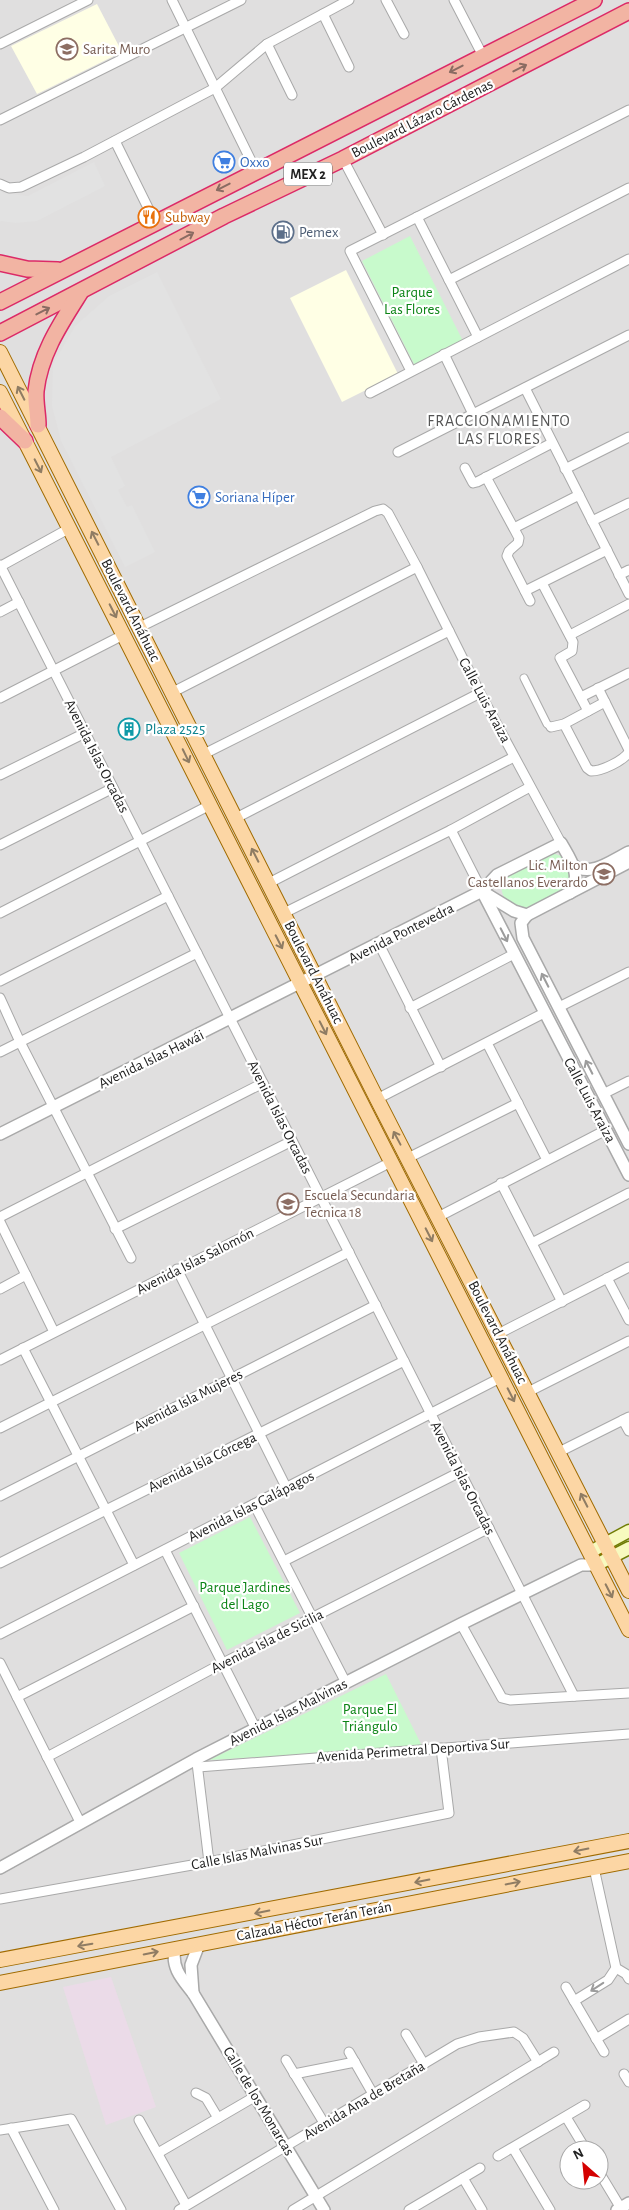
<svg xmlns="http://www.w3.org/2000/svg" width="629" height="2210" font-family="'Alegreya Sans',sans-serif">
  <rect width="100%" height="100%" fill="#f2efe9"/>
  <path fill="#e0dfdf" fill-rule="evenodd" d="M0,0h629v2210h-629zM569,2150h30v30h-30z"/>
  <path fill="#ebdbe8" d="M111,1977l45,130 -50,18 -43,-138z"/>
  <g fill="#ffffe5">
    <path d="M97,4l25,48 -85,42 -26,-48z"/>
    <path d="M346,270l52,104 -56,28 -52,-104z"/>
  </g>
  <g fill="#c8facc">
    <path d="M410,236l53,105 -48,25 -53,-105z"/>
    <path d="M552,853l12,4 9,20c-2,4 -4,10 -7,14 -5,6 -38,21 -45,19 -17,-5 -28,-25 -11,-38 9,-8 31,-14 42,-19z"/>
    <path d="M250,1517l50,96 -73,37 -48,-97z"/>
    <path d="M386,1674l37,74 -214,12z"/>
  </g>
  <g fill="#e2e2e2">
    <path d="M94,162l11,24 -68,35 -22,2 -15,-2v-31l3,3 25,3z"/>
    <path d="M157,272l64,127 -110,58 14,29 -7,4 9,17 5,-2 23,47 -30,15 -64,-126 -9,-35 1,-42 22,-38 34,-30z"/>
  </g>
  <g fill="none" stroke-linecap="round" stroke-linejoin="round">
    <g stroke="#a9a9a9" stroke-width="9">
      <path id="pedestrian" d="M524,678l23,46 4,3"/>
    </g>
    <g stroke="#a9a9a9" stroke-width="11">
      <g id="minor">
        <path d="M172,0l84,171"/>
        <path d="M386,0l18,34"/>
        <path d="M454,0l29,56"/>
        <path d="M323,14l26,53"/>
        <path d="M0,44l88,-44"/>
        <path d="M267,44l25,51"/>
        <path d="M0,120l241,-120"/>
        <path d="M115,141l40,81"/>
        <path d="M343,159l40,76"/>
        <path d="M0,184l9,4 12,-1 63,-30 131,-69 52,-44 82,-44"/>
        <path d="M417,217l61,120"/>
        <path d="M449,280l180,-92"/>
        <path d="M444,354l29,60"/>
        <path d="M411,371l-61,-120 279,-141"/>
        <path d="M525,388l104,206"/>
        <path d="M370,393l259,-134"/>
        <path d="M398,452l231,-117"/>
        <path d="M465,468l8,15 4,-1 75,-39"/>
        <path d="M565,469l64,-32"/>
        <path d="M486,477l33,61 -1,5 -9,8 -2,5 23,45"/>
        <path d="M592,521l37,-18"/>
        <path d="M514,528l65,-33"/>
        <path d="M0,565l574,1131"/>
        <path d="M1,566l69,-38"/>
        <path d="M619,575l10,-5"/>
        <path d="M542,583l31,59 -1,9 -12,7 28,53"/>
        <path d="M525,591l82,-41"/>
        <path d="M0,612l19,-10"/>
        <path d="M140,627l235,-116 8,-2 5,4 29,54 63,126 81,150"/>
        <path d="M570,635l59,-31"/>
        <path d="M598,688l31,62"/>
        <path d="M173,692l244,-125"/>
        <path d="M581,697l48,-24"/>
        <path d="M0,698l125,-64"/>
        <path d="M564,724l23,44 4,3c11,0 32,-10 38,-19"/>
        <path d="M551,727l13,-3 41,-22"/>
        <path d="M204,754l245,-123"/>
        <path d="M0,775l85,-42"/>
        <path d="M236,818l244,-125"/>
        <path d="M451,830l31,61"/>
        <path d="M0,845l113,-57"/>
        <path d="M269,883l245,-126"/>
        <path d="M0,913l210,-108"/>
        <path d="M284,913l167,-83 79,-43"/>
        <path d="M379,944l62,123"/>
        <path d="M0,981l168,-85"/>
        <path d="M0,998l20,44 111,216"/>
        <path d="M559,1007l70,-35"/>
        <path d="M410,1008l104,-54"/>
        <path d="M487,1043l60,117"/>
        <path d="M0,1052l197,-99"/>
        <path d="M603,1094l26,-13"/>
        <path d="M377,1099l167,-86"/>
        <path d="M408,1158l110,-55"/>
        <path d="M501,1183l61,119"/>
        <path d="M0,1217l263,-134"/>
        <path d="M438,1217l168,-87"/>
        <path d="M0,1222l54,110"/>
        <path d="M115,1229l177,-88"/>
        <path d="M532,1243l97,-50"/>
        <path d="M177,1269l109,218"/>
        <path d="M607,1278l22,42"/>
        <path d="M0,1289l26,-14"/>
        <path d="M498,1334l131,-67"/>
        <path d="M23,1348l111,217"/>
        <path d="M0,1360l391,-198"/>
        <path d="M528,1392l101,-51"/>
        <path d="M623,1420l6,11"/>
        <path d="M0,1428l349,-176"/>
        <path d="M559,1452l70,-35"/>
        <path d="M0,1496l376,-191"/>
        <path d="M254,1504l92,179"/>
        <path d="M165,1550l91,179"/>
        <path d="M284,1561l176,-89"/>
        <path d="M0,1563l404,-202"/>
        <path d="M461,1624l41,74 8,2 119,-7"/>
        <path d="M0,1634l502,-257"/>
        <path d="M0,1663l80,159"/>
        <path d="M17,1697l177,-91"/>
        <path d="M47,1757l176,-94 266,-135"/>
        <path d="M197,1763l12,99"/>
        <path d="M198,1767l431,-33"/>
        <path d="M594,1868l22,100 10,6 3,5"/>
        <path d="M0,1899l209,-37 240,-49 -8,-65"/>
        <path d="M566,1987l38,65"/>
        <path d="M574,2001l34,-21 8,-12"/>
        <path d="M406,2034l18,30"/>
        <path d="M596,2039l33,-20"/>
        <path d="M349,2052l24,42"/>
        <path d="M286,2060l38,63"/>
        <path d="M294,2074l61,-12"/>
        <path d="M624,2074l5,8"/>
        <path d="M196,2093l10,5 12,20"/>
        <path d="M566,2117l20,33"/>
        <path d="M139,2120l47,85"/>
        <path d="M11,2128l43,82"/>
        <path d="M0,2130l71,-11 50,91"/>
        <path d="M513,2148l37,62"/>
        <path d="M158,2153l98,-57"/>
        <path d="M498,2156l87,-51"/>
        <path d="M599,2172l23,38"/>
        <path d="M463,2178l19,32"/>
        <path d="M179,2210l278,-166 22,-7 35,-5 9,6 15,24"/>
        <path d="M293,2210l261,-158"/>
        <path d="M409,2210l71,-42"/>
      </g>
    </g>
    <g stroke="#a9a9a9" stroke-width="14">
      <g id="tertiary">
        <path d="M574,866c18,11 38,-6 55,-14"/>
        <path d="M482,891l147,284"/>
        <path d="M483,892l31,19 13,4 102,-53"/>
        <path d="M527,915l-6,8 2,15 106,206"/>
        <path d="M0,1134l482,-243 15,-16 64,-32c9,16 22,33 9,50"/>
        <path d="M0,1868l196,-109 265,-135 120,-59h15"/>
        <path d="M175,1949c-4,19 7,30 18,44l131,217"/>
        <path d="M193,1993l-2,-28 8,-21"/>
        <path d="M617,2210l12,-7"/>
      </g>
    </g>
    <g stroke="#707d05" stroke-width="15">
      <g id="secondary">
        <path d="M590,1552l39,-21"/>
        <path d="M596,1565l33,-17"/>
      </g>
    </g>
    <g stroke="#a06b00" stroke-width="16">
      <g id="primary">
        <path d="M0,352l377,747 252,492"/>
        <path d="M0,392l629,1238"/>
        <path d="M0,1960l629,-119"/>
        <path d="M0,1983l629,-122"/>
      </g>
    </g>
    <g stroke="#dc2a67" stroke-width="18">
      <g id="trunk">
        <path d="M0,263l27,6 31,1"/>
        <path d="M0,302l594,-302"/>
        <path d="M0,333l224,-117 119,-57 286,-148"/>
        <path d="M0,417l25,24"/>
        <path d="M38,425c0,-11 -3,-23 -2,-34 4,-37 25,-68 44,-98"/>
      </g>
    </g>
    <use href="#pedestrian" stroke="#fff" stroke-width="7"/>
    <use href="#minor" stroke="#fff" stroke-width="9"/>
    <use href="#tertiary" stroke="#fff" stroke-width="11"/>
    <use href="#secondary" stroke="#f7fabf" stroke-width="12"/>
    <use href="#primary" stroke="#fcd6a4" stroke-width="14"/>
    <use href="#trunk" stroke="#f2b4a3" stroke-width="15"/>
  </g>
  <defs><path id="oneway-shaft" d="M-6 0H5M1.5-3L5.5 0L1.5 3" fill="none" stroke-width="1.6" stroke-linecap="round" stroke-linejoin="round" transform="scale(1.25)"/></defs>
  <g stroke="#8a6b62">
    <use href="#oneway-shaft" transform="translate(520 68) rotate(-27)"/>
    <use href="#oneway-shaft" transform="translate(456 69) rotate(153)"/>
    <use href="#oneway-shaft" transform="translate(223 187) rotate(153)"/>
    <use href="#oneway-shaft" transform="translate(187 236) rotate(-28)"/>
    <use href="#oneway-shaft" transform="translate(43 311) rotate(-27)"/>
  </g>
  <g stroke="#8f7c63">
    <use href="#oneway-shaft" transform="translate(21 393) rotate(-117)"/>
    <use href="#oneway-shaft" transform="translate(38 466) rotate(63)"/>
    <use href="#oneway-shaft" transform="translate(95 538) rotate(-117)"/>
    <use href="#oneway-shaft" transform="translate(113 611) rotate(63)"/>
    <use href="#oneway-shaft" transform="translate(186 756) rotate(64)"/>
    <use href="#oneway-shaft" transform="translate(255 855) rotate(-117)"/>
    <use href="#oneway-shaft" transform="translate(279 942) rotate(63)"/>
    <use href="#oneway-shaft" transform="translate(323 1028) rotate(63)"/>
    <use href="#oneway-shaft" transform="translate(397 1138) rotate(-118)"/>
    <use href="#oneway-shaft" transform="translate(429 1235) rotate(63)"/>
    <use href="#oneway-shaft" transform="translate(511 1395) rotate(63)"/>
    <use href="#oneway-shaft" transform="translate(584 1500) rotate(-117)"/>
    <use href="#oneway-shaft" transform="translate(609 1591) rotate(63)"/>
    <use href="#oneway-shaft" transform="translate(581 1850) rotate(169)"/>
    <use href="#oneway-shaft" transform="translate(422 1881) rotate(169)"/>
    <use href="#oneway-shaft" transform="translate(513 1883) rotate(-11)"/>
    <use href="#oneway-shaft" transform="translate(262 1912) rotate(169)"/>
    <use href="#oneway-shaft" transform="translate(85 1945) rotate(170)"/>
    <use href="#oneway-shaft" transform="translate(151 1953) rotate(-11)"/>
  </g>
  <g stroke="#9c9c9c">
    <use href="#oneway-shaft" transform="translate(504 935) rotate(63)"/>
    <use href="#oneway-shaft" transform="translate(545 980) rotate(-117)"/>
    <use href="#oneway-shaft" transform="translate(589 1067) rotate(-117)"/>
    <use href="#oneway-shaft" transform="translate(597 1987) rotate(147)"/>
  </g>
  <defs>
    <g id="school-ring" transform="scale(1.125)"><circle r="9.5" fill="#fff" stroke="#8d6e63" stroke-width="1.5"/><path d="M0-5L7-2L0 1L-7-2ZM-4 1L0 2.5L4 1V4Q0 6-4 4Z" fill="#8d6e63"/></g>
    <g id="supermarket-ring" transform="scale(1.125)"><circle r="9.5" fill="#fff" stroke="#3f7fe0" stroke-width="1.5"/><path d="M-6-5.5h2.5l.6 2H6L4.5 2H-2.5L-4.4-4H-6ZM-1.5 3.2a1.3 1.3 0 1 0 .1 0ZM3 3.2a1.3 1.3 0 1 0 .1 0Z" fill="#3f7fe0"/></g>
    <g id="restaurant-ring" transform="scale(1.125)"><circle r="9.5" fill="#fff" stroke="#e8710a" stroke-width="1.5"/><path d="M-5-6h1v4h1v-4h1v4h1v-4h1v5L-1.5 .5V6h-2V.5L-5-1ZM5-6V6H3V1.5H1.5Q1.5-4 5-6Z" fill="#e8710a"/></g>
    <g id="fuel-ring" transform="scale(1.125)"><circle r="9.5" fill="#fff" stroke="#5c6f8a" stroke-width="1.5"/><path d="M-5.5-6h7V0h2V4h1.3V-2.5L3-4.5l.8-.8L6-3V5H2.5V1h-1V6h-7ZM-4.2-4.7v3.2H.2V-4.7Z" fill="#5c6f8a"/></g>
    <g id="building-ring" transform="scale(1.125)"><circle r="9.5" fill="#fff" stroke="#0f9aa8" stroke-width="1.5"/><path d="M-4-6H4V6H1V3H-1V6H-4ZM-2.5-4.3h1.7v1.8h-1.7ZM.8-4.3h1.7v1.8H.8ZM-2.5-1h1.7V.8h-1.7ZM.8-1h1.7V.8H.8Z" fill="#0f9aa8"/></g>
  </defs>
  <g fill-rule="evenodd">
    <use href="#school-ring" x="67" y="49"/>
    <use href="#supermarket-ring" x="224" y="162"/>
    <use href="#restaurant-ring" x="149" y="217"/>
    <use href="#fuel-ring" x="283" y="232"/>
    <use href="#supermarket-ring" x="199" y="497"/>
    <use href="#building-ring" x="129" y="729"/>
    <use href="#school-ring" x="604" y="874"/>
    <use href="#school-ring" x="288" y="1204"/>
  </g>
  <g text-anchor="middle" stroke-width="4.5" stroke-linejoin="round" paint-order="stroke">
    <rect fill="#fff" stroke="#646464" stroke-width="1" x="284" y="162.5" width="48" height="23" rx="4"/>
    <g font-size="14" font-weight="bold" fill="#222">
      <text x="308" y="179">MEX 2</text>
    </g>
    <g font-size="15" fill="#785e54" stroke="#fff" text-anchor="start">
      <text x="83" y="54">Sarita Muro</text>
      <text x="588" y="870" text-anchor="end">Lic. Milton<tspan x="588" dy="17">Castellanos Everardo</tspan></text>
      <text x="304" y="1200">Escuela Secundaria<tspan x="304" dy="17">Tecnica 18</tspan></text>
    </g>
    <g font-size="15" fill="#222" stroke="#fff">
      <text transform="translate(422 118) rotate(-27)" y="5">Boulevard Lázaro Cárdenas</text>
      <text transform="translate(131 610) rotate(63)" y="5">Boulevard Anáhuac</text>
      <text transform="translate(485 700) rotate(62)" y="5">Calle Luis Araiza</text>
      <text transform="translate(97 756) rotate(63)" y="5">Avenida Islas Orcadas</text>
      <text transform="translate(401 933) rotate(-27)" y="5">Avenida Pontevedra</text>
      <text transform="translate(314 972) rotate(63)" y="5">Boulevard Anáhuac</text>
      <text transform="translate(151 1059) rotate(-26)" y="5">Avenida Islas Hawái</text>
      <text transform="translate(590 1100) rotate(62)" y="5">Calle Luis Araiza</text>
      <text transform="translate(280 1117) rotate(63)" y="5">Avenida Islas Orcadas</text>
      <text transform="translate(195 1261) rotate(-27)" y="5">Avenida Islas Salomón</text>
      <text transform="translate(498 1332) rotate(63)" y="5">Boulevard Anáhuac</text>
      <text transform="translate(188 1400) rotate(-27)" y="5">Avenida Isla Mujeres</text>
      <text transform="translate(202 1462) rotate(-26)" y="5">Avenida Isla Córcega</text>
      <text transform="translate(463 1478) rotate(63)" y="5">Avenida Islas Orcadas</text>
      <text transform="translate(251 1506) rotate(-27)" y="5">Avenida Islas Galápagos</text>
      <text transform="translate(267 1641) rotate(-27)" y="5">Avenida Isla de Sicilia</text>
      <text transform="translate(288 1712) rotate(-27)" y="5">Avenida Islas Malvinas</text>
      <text transform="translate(413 1750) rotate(-4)" y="5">Avenida Perimetral Deportiva Sur</text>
      <text transform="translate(257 1852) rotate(-11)" y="5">Calle Islas Malvinas Sur</text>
      <text transform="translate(314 1921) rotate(-11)" y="5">Calzada Héctor Terán Terán</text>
      <text transform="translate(364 2100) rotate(-31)" y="5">Avenida Ana de Bretaña</text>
      <text transform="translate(259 2101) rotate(59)" y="5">Calle de los Monarcas</text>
    </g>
    <g font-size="15" fill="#366cbe" stroke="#fff" text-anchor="start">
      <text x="240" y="167">Oxxo</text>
      <text x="215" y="502">Soriana Híper</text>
    </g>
    <g font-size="15" fill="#c56008" stroke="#fff" text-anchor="start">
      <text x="165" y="222">Subway</text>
    </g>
    <g font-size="15" fill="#4e5e75" stroke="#fff" text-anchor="start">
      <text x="299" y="237">Pemex</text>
    </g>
    <g font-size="15" fill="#0c8416" stroke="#fff">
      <text x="412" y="297">Parque<tspan x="412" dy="17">Las Flores</tspan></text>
      <text x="245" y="1592">Parque Jardines<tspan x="245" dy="17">del Lago</tspan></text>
      <text x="370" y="1714">Parque El<tspan x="370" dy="17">Triángulo</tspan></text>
    </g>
    <g font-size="15" fill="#0d838f" stroke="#fff" text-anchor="start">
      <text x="145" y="734">Plaza 2525</text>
    </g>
    <g font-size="16" letter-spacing="1" fill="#555" stroke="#fff">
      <text x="499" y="426">FRACCIONAMIENTO<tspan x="499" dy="18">LAS FLORES</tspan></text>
    </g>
  </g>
  <g transform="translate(584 2165) rotate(333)"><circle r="24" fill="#ffffff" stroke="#a7a7a7"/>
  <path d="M0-4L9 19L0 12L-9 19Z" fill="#d40000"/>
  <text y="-8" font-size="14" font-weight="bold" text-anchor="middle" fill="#222222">N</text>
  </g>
</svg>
